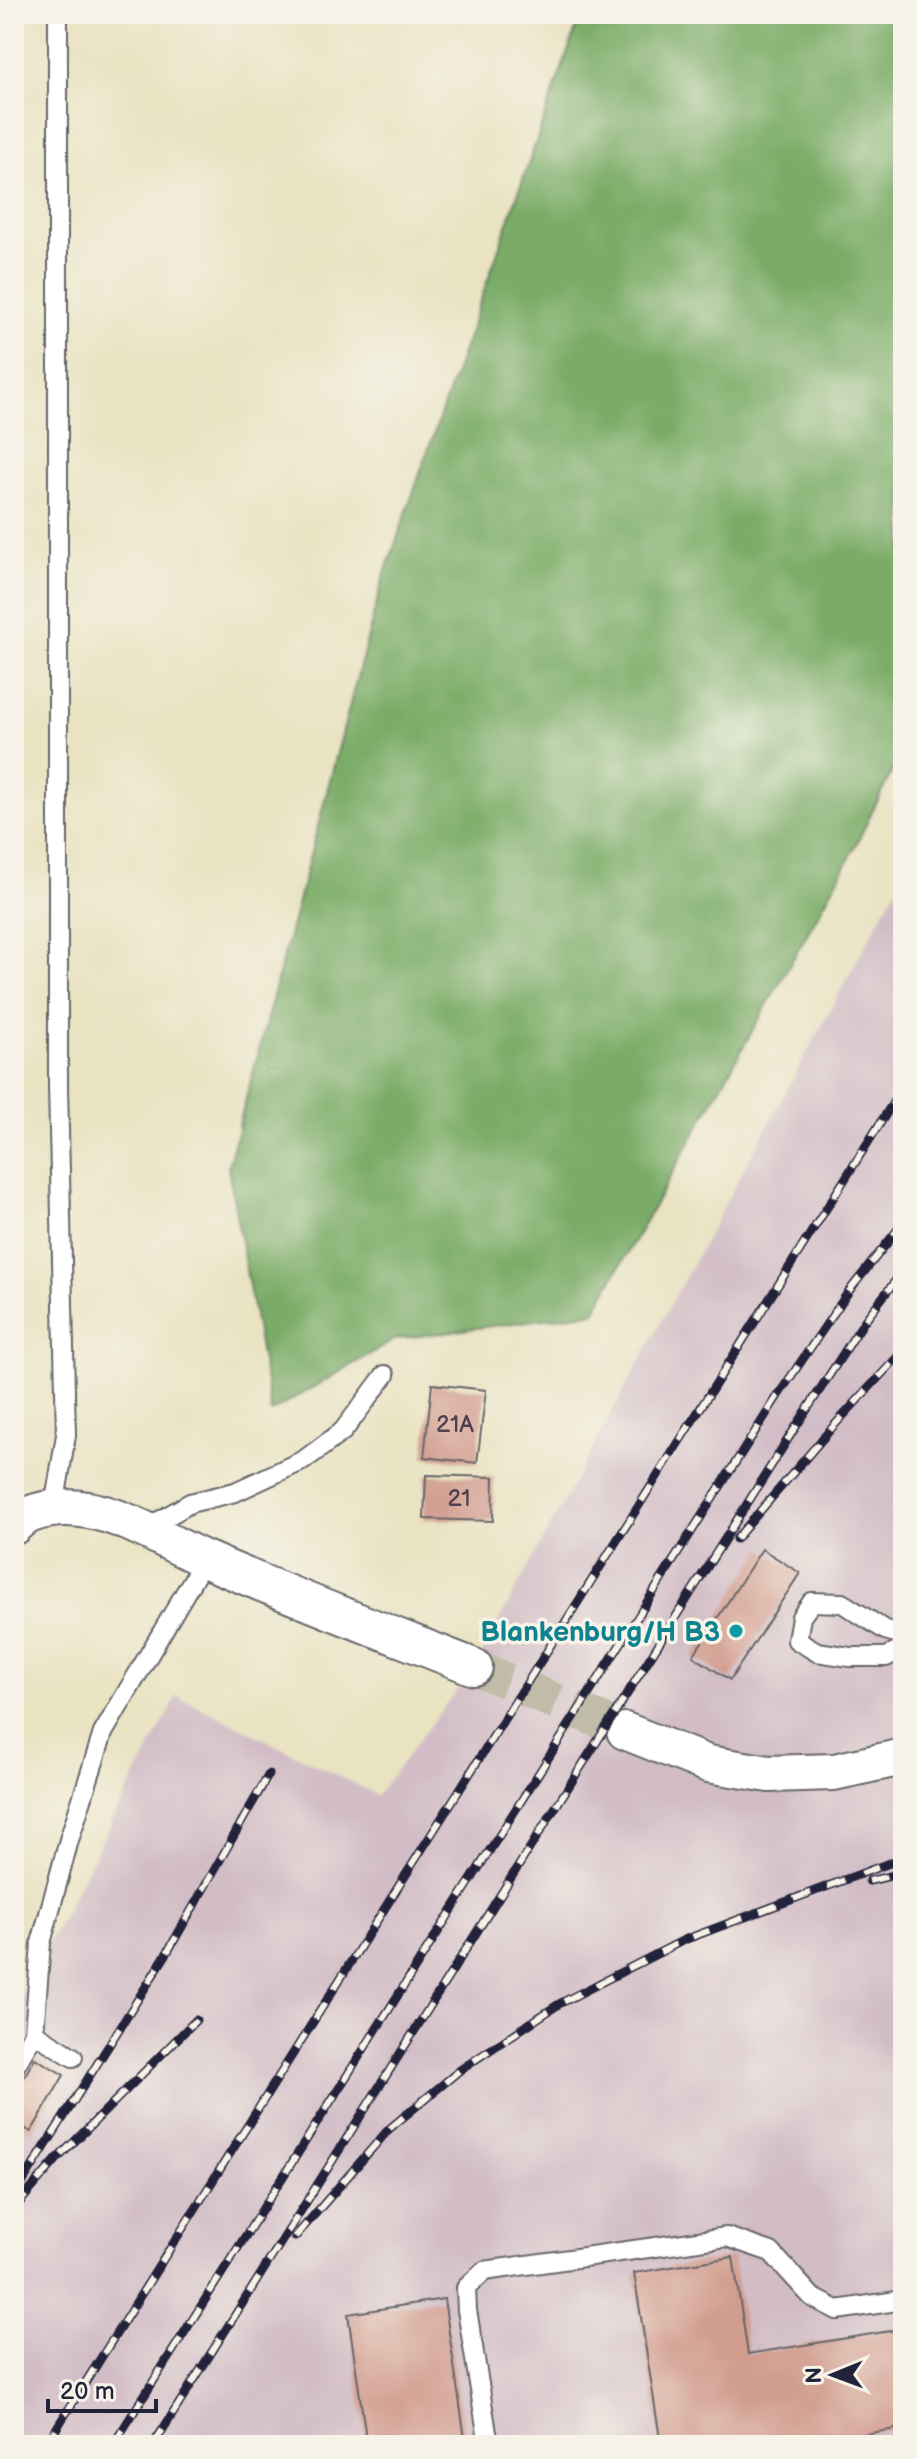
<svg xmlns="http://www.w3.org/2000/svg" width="917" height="2459" font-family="'Balsamiq Sans',sans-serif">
  <rect width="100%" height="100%" fill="#f7f3e8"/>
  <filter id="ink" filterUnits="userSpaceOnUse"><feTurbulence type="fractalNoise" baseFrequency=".0125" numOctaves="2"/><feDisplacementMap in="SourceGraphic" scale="16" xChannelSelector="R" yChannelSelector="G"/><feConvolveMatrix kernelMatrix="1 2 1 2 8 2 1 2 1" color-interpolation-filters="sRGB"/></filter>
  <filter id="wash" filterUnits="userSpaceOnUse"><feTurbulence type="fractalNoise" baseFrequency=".006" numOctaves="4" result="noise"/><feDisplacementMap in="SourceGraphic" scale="32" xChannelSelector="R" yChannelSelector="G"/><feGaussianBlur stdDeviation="1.8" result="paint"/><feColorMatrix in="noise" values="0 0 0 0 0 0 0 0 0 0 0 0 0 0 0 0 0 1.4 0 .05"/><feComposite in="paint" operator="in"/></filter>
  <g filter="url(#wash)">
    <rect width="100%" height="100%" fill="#e9e3c2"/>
    <path fill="#d2bdc6" d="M903,876v1569h-889v-435l163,-314 200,99 97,-128z"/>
    <path fill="#7aac68" stroke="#4e6752" stroke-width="2" d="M581,14h322v735l-56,114 -253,449 -198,27 -125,73 -43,-245 155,-588z"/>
    <g id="blocks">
      <g fill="#d19d8f">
        <path d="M432,1384l54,6 -9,73 -53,-6z"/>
        <path d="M426,1475l68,2 -1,44 -69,-2z"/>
        <path d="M762,1549l38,24 -70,107 -37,-24z"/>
        <path d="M35,2058l29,17 -33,57 -17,-10v-28z"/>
        <path d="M733,2257l15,97 155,-25v99l-110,17h-132l-27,-172z"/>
        <path d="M444,2299l22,146h-99l-19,-131z"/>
      </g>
    </g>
  </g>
  <g filter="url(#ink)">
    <use href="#blocks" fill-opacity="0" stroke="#68666a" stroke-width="2"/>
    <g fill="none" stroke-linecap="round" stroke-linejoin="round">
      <path stroke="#c1bca7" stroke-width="36" stroke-dasharray="36 18" stroke-linecap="butt" d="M474,1667l151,64"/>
      <g stroke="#68666a" stroke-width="22">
        <g id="service">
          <path d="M54,1507l12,-72 -8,-349v-1072"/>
          <path d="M144,1530l46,-27 45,-11 69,-32 39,-29 42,-56"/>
          <path d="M903,1635l-18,-5 -43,-27 -30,-1 -11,15 -4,23 20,12 33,5h36l17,-9"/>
          <path d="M34,2033l39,24"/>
          <path d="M14,2068l20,-35 7,-90 28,-103 34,-107 102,-174"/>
          <path d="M489,2445l-22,-135 -1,-22 18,-17 243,-34 44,15 41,45 25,13 66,-10"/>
        </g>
      </g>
      <g stroke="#68666a" stroke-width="40">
        <g id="minor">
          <path d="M14,1526c16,-19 51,-20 74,-16 41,7 81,34 119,50 88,38 178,72 267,107"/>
          <path d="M625,1731l83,33 61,10 65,-2 69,-15"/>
        </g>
      </g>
      <use href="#service" stroke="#fff" stroke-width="18"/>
      <use href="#minor" stroke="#fff" stroke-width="36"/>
      <g stroke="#22223b" stroke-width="9">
        <g id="rail">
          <path d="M736,1539l94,-109 73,-79"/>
          <path d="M869,1881l34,-8"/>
          <path d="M14,2196l153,-243 102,-179"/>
          <path d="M14,2209l43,-50 139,-139"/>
          <path d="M295,2237l94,-108 71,-59 99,-66 125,-64 219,-82"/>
          <path d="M46,2445l857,-1358"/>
          <path d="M113,2445l664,-1048 72,-106 54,-68"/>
          <path d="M153,2445l635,-1006 77,-119 38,-49"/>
        </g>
      </g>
      <use href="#rail" stroke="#f7f3e8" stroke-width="6" stroke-dasharray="18" stroke-linecap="butt"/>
    </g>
  </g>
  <circle fill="#0f9aa8" stroke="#f7f3e8" stroke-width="3" cx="736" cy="1631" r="8"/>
  <g text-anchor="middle" stroke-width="7" stroke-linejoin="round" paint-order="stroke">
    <g font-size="24" fill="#4e4150">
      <text x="455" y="1432">21A</text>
      <text x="459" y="1506">21</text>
    </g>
    <g font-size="28" font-weight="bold" fill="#0d838f" stroke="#f7f3e8" text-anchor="end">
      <text x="720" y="1641">Blankenburg/H B3</text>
    </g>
  </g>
  <rect width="917" height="2459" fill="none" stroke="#f7f3e8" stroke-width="48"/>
  <g transform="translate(833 2375) rotate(269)" stroke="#f7f3e8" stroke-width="6" paint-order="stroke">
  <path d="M0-6L14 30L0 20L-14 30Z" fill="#22223b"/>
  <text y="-12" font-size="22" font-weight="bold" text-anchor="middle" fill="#22223b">N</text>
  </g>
  <path d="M48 2399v12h108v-12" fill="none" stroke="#22223b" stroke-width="4"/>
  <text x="60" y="2399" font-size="24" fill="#22223b" stroke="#f7f3e8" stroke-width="6" paint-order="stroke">20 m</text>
</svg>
